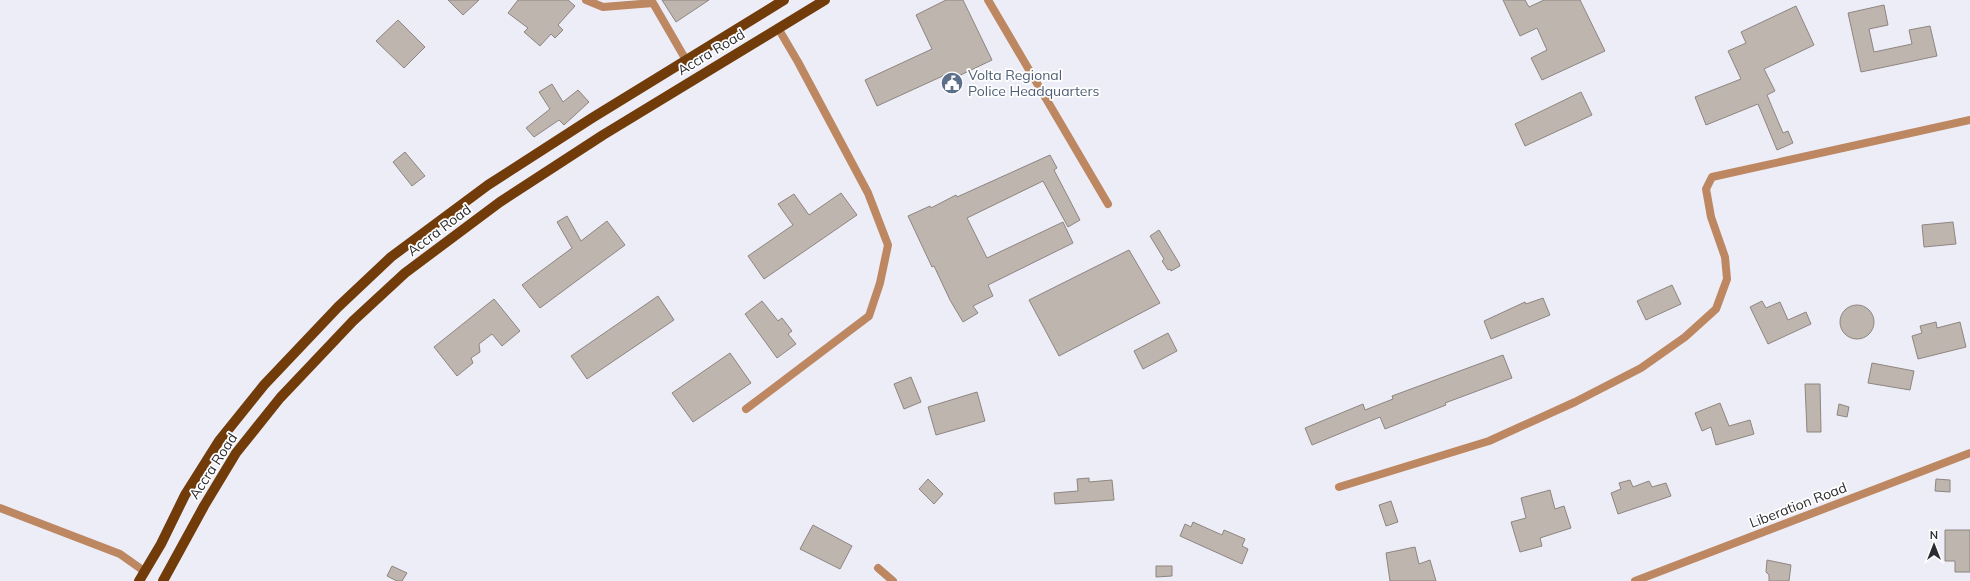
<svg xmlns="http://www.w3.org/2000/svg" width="1970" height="581" font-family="Mulish,sans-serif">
  <rect width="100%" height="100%" fill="#ededf7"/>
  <g fill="#beb5af" stroke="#8e8580">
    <path d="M448,0h31l-16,15z"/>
    <path d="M518,0h50l7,6 -17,19 5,5 -8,8 -4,-4 -11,12 -16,-14 4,-4 -20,-15z"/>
    <path d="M662,0h47l-33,22z"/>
    <path d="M946,0h17l29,60 -44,21 -3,-6 -68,31 -12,-26 67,-31 -16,-34z"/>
    <path d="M1503,0h22l4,7 15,-7h36l25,51 -63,29 -11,-22 16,-8 -10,-22 -17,8z"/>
    <path d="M1884,5l4,20 -19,4 5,23 38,-8 -3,-14 21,-4 7,30 -76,16 -13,-59z"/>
    <path d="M1796,6l18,39 -50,24 11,22 -8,4 16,38 5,-2 5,12 -16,7 -19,-46 -52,21 -11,-28 46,-18 -13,-28 18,-8 -5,-11z"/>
    <path d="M398,20l27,27 -21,21 -28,-27z"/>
    <path d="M552,84l11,18 15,-12 11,12 -25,23 -5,-5 -25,17 -8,-9 24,-19 -11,-17z"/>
    <path d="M1581,92l11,23 -67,31 -10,-22z"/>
    <path d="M405,152l20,24 -13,10 -19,-24z"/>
    <path d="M1050,155l7,13 -3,2 26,50 -12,7 -25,-46 -76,37 20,40 76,-36 10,21 -85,42 5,11 -20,10 5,7 -15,9 -13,-22 -16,-34 -2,1 -24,-51 22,-10 1,2 25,-13 1,2z"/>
    <path d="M841,193l16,22 -93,64 -16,-23 45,-31 -15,-21 16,-10 15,21z"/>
    <path d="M567,216l14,25 26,-20 18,24 -85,63 -18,-23 50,-37 -15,-26z"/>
    <path d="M1953,222l3,22 -32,3 -2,-22z"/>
    <path d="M1159,230l20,33 1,3 -9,5 -1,-2 -2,1 -6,-9 2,-2 -14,-23z"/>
    <path d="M1129,250l31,53 -101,53 -30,-56z"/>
    <path d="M1672,285l9,19 -35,16 -9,-19z"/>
    <path d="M658,296l16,24 -87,59 -16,-23z"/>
    <path d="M1543,298l7,17 -59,24 -7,-18 41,-19 1,2z"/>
    <path d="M494,299l26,32 -18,15 -10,-12 -13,10 1,8 -9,6 2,5 -16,13 -23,-29z"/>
    <path d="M762,301l16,20 4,-3 10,13 -4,3 8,10 -19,14 -32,-44z"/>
    <path d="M1762,301l4,7 14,-6 8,18 18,-8 5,12 -43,20 -18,-37z"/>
    <circle cx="1857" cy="322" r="17"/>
    <path d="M1936,322l1,6 23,-6 6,25 -48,12 -6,-23 10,-3 -2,-7z"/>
    <path d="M1168,333l9,18 -34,18 -9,-18z"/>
    <path d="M730,353l21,30 -58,39 -21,-29z"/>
    <path d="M1503,355l9,23 -67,25 1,2 -61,24 -5,-12 -68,28 -7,-17 58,-24 2,6 28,-11 -1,-3z"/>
    <path d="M1872,363l42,8 -4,19 -42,-7z"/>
    <path d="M911,377l10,25 -17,7 -10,-25z"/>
    <path d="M1805,384h15l1,48h-14z"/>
    <path d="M977,392l8,29 -49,14 -8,-28z"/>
    <path d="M1720,403l9,23 21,-6 4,14 -38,11 -5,-18 -9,4 -7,-18z"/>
    <path d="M1839,404l10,3 -2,10 -10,-2z"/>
    <path d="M1089,478v4l23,-2 2,20 -59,4 -1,-11 24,-2 -1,-12z"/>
    <path d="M928,479l15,15 -9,10 -15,-15z"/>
    <path d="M1936,479l14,1v12l-15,-1z"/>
    <path d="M1630,480l3,7 16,-6 3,6 14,-4 5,13 -53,18 -7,-21 10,-4 -2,-6z"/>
    <path d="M1550,490l5,19 9,-3 7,22 -31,10 2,8 -22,6 -9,-30 15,-4 -5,-20z"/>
    <path d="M1391,501l7,21 -12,4 -7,-21z"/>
    <path d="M1193,522l29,13 2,-5 21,9 -3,7 6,3 -6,15 -62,-28 5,-12 6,3z"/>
    <path d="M813,525l39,21 -12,23 -40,-20z"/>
    <path d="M1945,530h25v42h-15v-11h-10z"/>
    <path d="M1415,547l4,17 11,-4 6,21h-46l-4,-28z"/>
    <path d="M1767,560l24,5 -2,16h-20v-6l-3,-3z"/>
    <path d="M392,566l15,7 -5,8h-5l-10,-5z"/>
    <path d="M1156,566h16v10l-16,1z"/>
  </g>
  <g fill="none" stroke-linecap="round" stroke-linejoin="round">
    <g stroke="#bc8761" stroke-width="8">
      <path d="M586,0l17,7 50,-4 33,57"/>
      <path d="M988,0l120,204"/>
      <path d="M746,409l123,-93 11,-33 8,-38 -20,-52 -70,-131 -20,-34"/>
      <path d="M1339,487l150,-46 86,-39 66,-34 44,-31 31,-28 11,-30 -2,-22 -14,-40 -5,-28 6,-12 258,-57"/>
      <path d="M0,508l120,46 24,17"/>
      <path d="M878,568l15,13"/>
      <path d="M1635,581l335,-128"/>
    </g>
    <g stroke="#713c0a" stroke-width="10">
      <path d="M139,581l22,-37 24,-49 34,-54 45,-56 74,-78 53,-50 97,-72 104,-67 192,-118"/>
      <path d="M163,581l41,-75 32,-53 44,-55 73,-77 52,-48 95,-71 103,-67 222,-135"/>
    </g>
  </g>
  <defs>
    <g id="civic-disc" transform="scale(1.15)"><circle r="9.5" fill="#5c6f8a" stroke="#fff"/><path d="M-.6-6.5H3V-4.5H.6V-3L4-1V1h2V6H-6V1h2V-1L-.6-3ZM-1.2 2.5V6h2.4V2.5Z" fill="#fff"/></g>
  </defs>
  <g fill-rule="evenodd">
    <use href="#civic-disc" x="952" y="83"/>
  </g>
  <g text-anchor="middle" stroke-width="3.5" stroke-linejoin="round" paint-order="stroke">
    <g font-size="14" fill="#2d2d31" stroke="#fff">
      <text transform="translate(711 52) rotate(-31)" y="5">Accra Road</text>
      <text transform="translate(439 230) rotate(-37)" y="5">Accra Road</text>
      <text transform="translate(213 466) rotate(-57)" y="5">Accra Road</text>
      <text transform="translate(1798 505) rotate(-21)" y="5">Liberation Road</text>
    </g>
    <g font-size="14" fill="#4e5e75" stroke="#fff" text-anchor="start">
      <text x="968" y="80">Volta Regional<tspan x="968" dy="16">Police Headquarters</tspan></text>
    </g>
  </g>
  <g transform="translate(1934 545)" stroke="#ffffff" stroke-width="3" paint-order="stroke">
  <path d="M0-3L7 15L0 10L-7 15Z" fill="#2d2d31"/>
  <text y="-6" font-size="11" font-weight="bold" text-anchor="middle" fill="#2d2d31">N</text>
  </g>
</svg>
